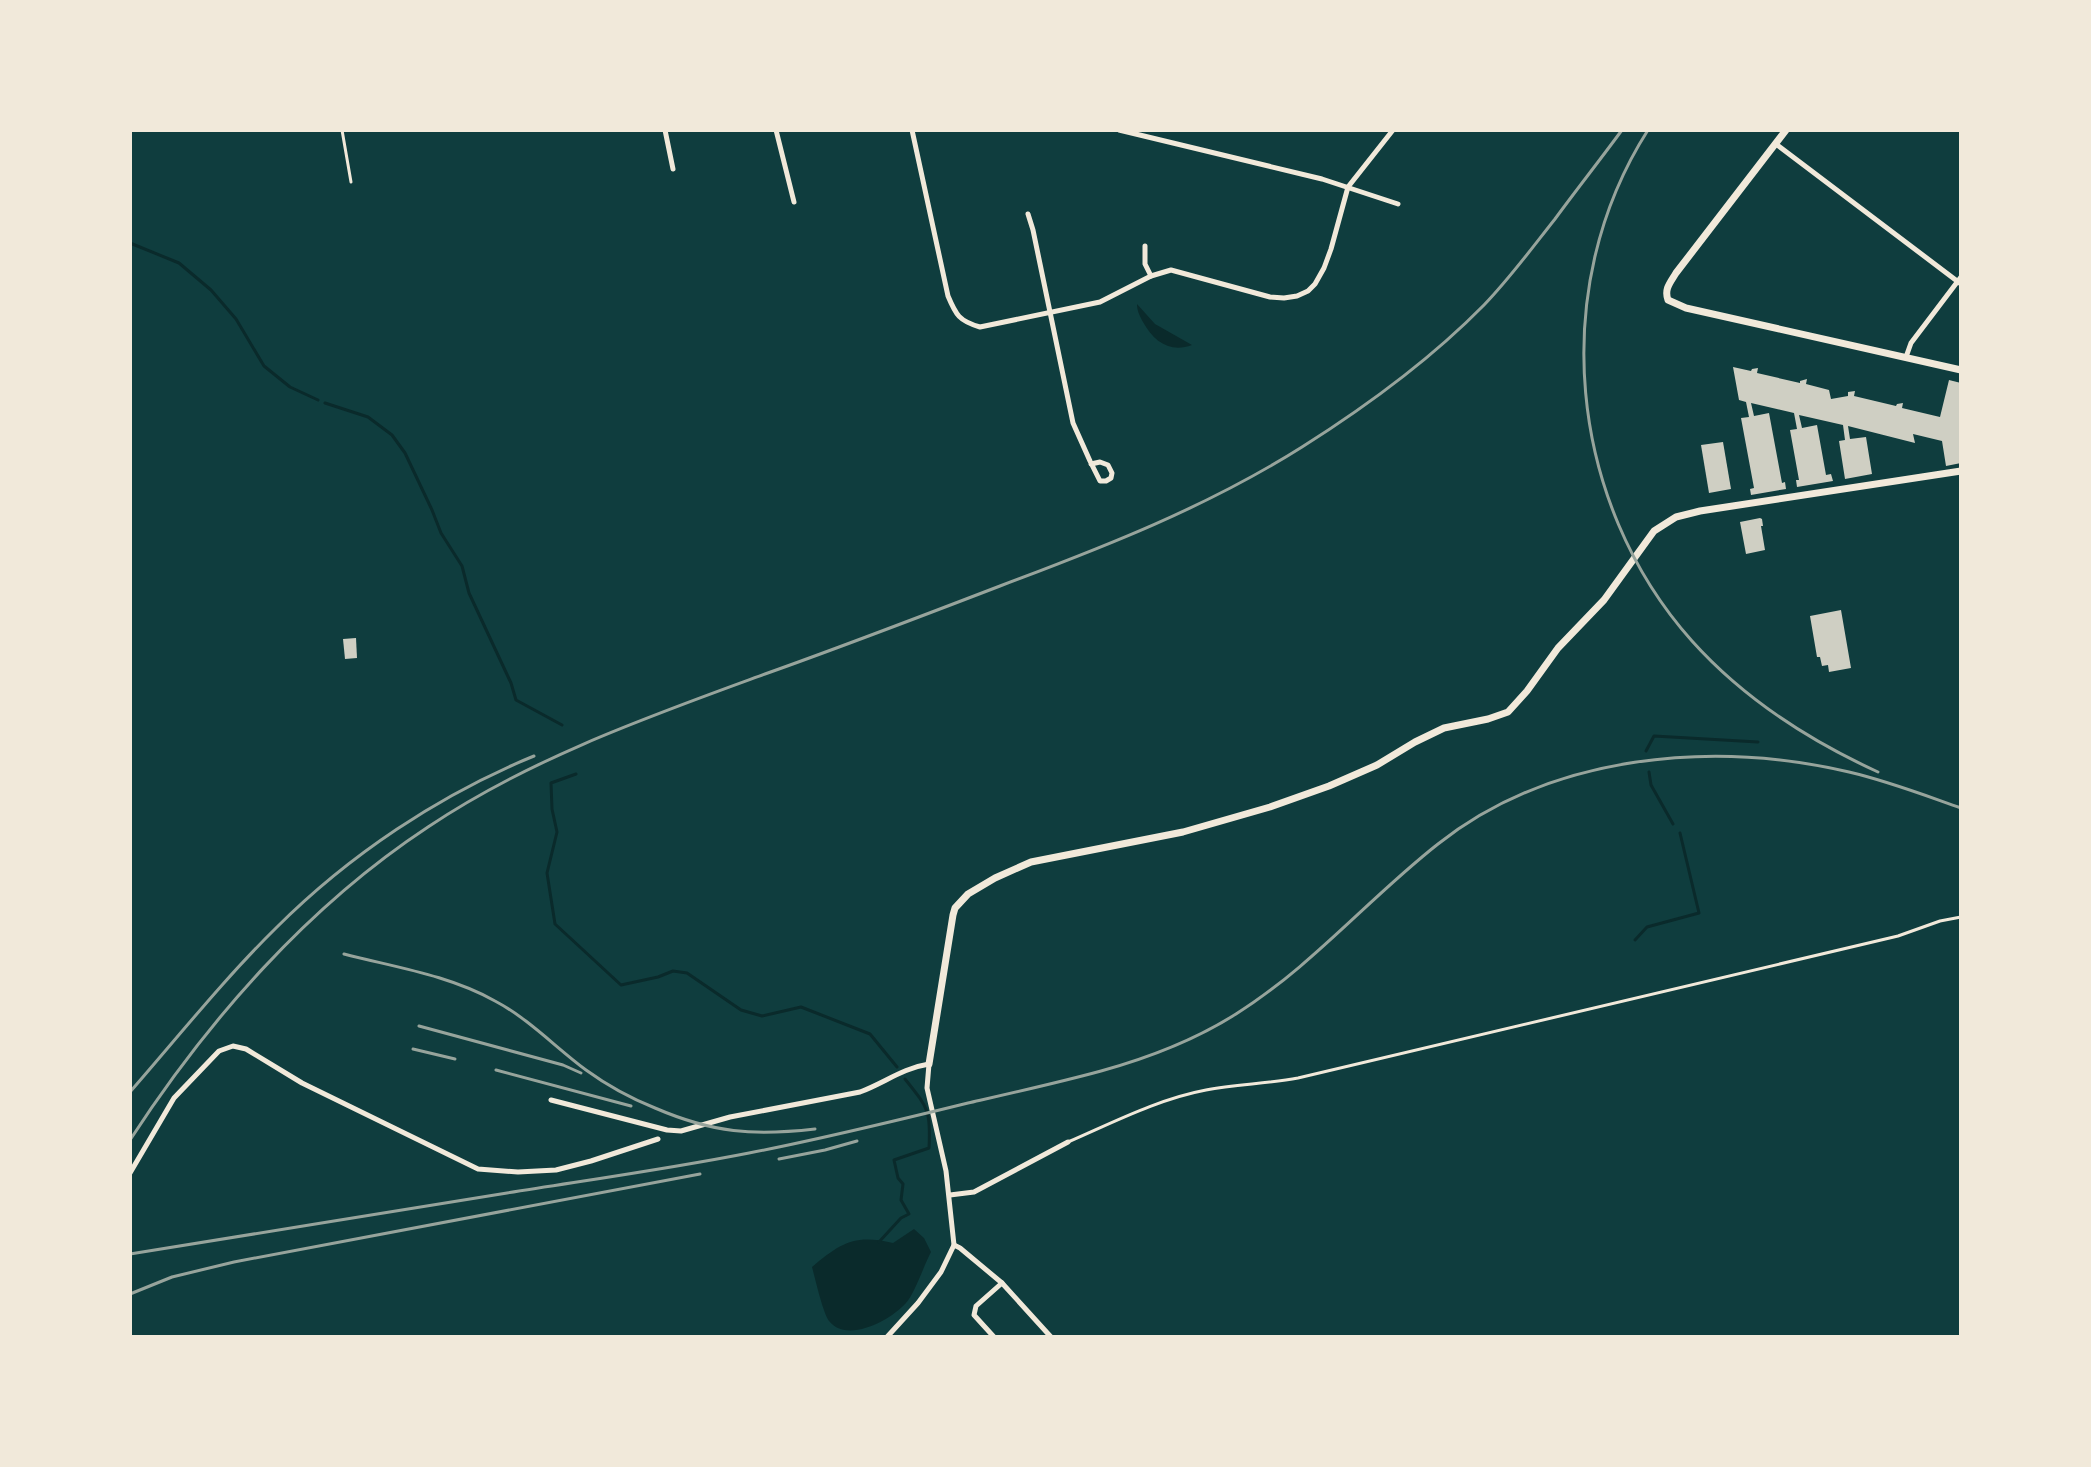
<svg xmlns="http://www.w3.org/2000/svg" width="2091" height="1467" font-family="'Space Grotesk',sans-serif">
  <rect width="100%" height="100%" fill="#0f3d3e"/>
  <g fill="#0a2a2b">
    <path d="M1137,304l18,20 37,21c-22,8 -38,-3 -49,-23 -4,-7 -6,-12 -6,-18z"/>
    <path d="M914,1229l10,9 7,14c-7,13 -16,41 -25,51 -15,17 -59,41 -77,18 -6,-8 -14,-43 -17,-54 29,-24 42,-33 81,-24z"/>
  </g>
  <g fill="none" stroke-linecap="round" stroke-linejoin="round">
    <g stroke="#0a2a2b" stroke-width="3">
      <path d="M130,243l49,20 32,27 25,29 28,47 26,21 28,13"/>
      <path d="M325,403l43,14 24,18 13,18 27,57 9,23 21,33 7,27 42,90 5,17 46,25"/>
      <path d="M1646,751l8,-15 104,6"/>
      <path d="M1649,772l2,13 22,39"/>
      <path d="M576,774l-25,9 1,26 5,23 -10,41 8,51 66,61 37,-8 15,-6 14,2 54,37 21,6 39,-9 69,27 27,33"/>
      <path d="M1635,940l12,-13 52,-14 -19,-80"/>
      <path d="M879,1242l22,-24 8,-4 -8,-14 2,-16 -5,-6 -4,-18 35,-12c2,-38 -1,-40 -24,-69"/>
    </g>
  </g>
  <g fill="#cfcfc3">
    <path d="M1733,367l18,4 1,-2 6,-1 -1,5 43,10v-2l7,-2 -1,5 23,6 2,9 17,-3v-4l7,-1 -1,5 42,10 1,-2 6,-1 -1,5 38,9 9,-37 12,3v55h-2l2,25 -15,3 -4,-25 -29,-7 2,9 -67,-17 2,13 16,-2 6,37 -27,5 -6,-38 6,-1 -2,-15 -44,-10 3,13 15,-3 9,50 5,-1 2,7 -36,6 -1,-7h3l-9,-50 7,-1 -3,-16 -43,-10 3,13 15,-3 13,70 3,-1 1,7 -35,6 -1,-6 4,-1 -13,-70 8,-1 -3,-15 -7,-2z"/>
    <path d="M1723,442l8,47 -22,4 -8,-48z"/>
    <path d="M1760,518l2,1 1,7h-2l4,24 -19,4 -6,-32z"/>
    <path d="M1841,610l10,58 -22,4 -1,-7 -6,1 -2,-9h-3l-7,-41z"/>
    <path d="M356,638l1,20 -12,1 -2,-20z"/>
  </g>
  <g fill="none" stroke-linecap="round" stroke-linejoin="round">
    <g stroke="#f1e9da" stroke-width="3">
      <path d="M342,130l9,52"/>
      <path d="M1068,1142c44,-19 90,-43 138,-52 30,-6 61,-6 92,-12l600,-142 42,-15 21,-4"/>
    </g>
    <g stroke="#f1e9da" stroke-width="5">
      <path d="M665,130l8,39"/>
      <path d="M776,130l18,72"/>
      <path d="M912,130l36,166c8,19 11,25 32,31l120,-25 51,-26 20,-6 99,27 14,1 13,-2 11,-5 7,-7 9,-16 7,-19 17,-62 45,-57"/>
      <path d="M1119,130l203,49 76,25"/>
      <path d="M1776,144l185,140"/>
      <path d="M1028,214l5,16 40,193 17,38 10,20h6l5,-3 1,-5 -4,-8 -8,-3 -9,2"/>
      <path d="M1145,246v18l6,12"/>
      <path d="M1906,357l5,-14 50,-66"/>
      <path d="M551,1100l116,30 14,1 49,-14 130,-25c24,-9 43,-24 69,-28l-2,24 19,83 8,74 -13,27 -23,31 -31,34"/>
      <path d="M130,1173l44,-75 45,-47 14,-5 13,3 56,34 176,86 40,3 38,-2 35,-9 67,-22"/>
      <path d="M950,1195l24,-3 94,-50"/>
      <path d="M954,1245l6,3 42,35 49,54"/>
      <path d="M994,1337l-20,-22 2,-9 26,-23"/>
    </g>
    <g stroke="#f1e9da" stroke-width="7">
      <path d="M1786,130l-110,143c-6,10 -12,16 -8,27l18,8 275,62"/>
      <path d="M929,1064l24,-149 2,-7 13,-14 27,-16 36,-16 152,-30 87,-25 59,-21 48,-21 38,-23 29,-14 44,-9 20,-7 19,-21 31,-43 46,-48 50,-69 22,-14 24,-6 261,-40"/>
    </g>
    <g stroke="#97a49c" stroke-width="3">
      <path d="M1648,130c-101,158 -80,372 44,511 52,58 116,99 186,131"/>
      <path d="M344,954c50,13 105,21 151,47 34,18 60,46 91,69 22,16 44,28 69,38 58,25 98,28 160,21"/>
      <path d="M419,1026l144,39 18,8"/>
      <path d="M413,1049l42,10"/>
      <path d="M496,1070l135,36"/>
      <path d="M130,1092c48,-55 94,-113 146,-164 73,-73 163,-133 258,-172"/>
      <path d="M130,1140c78,-120 178,-234 298,-313 103,-69 222,-111 337,-153 79,-28 157,-58 235,-88 104,-39 207,-79 302,-139 65,-41 129,-88 182,-142 26,-27 48,-57 71,-86 22,-30 45,-59 67,-89"/>
      <path d="M779,1159l46,-9 32,-9"/>
      <path d="M130,1254c126,-20 251,-41 377,-61 81,-13 161,-24 242,-40 73,-14 146,-32 219,-50 44,-10 89,-20 133,-32 47,-13 94,-31 135,-57 75,-47 133,-116 202,-170 114,-90 274,-104 411,-72 39,9 75,23 112,36"/>
      <path d="M130,1294l42,-17 62,-15 466,-88"/>
    </g>
  </g>
  <rect width="2091" height="1467" fill="none" stroke="#f1e9da" stroke-width="264"/>
</svg>
